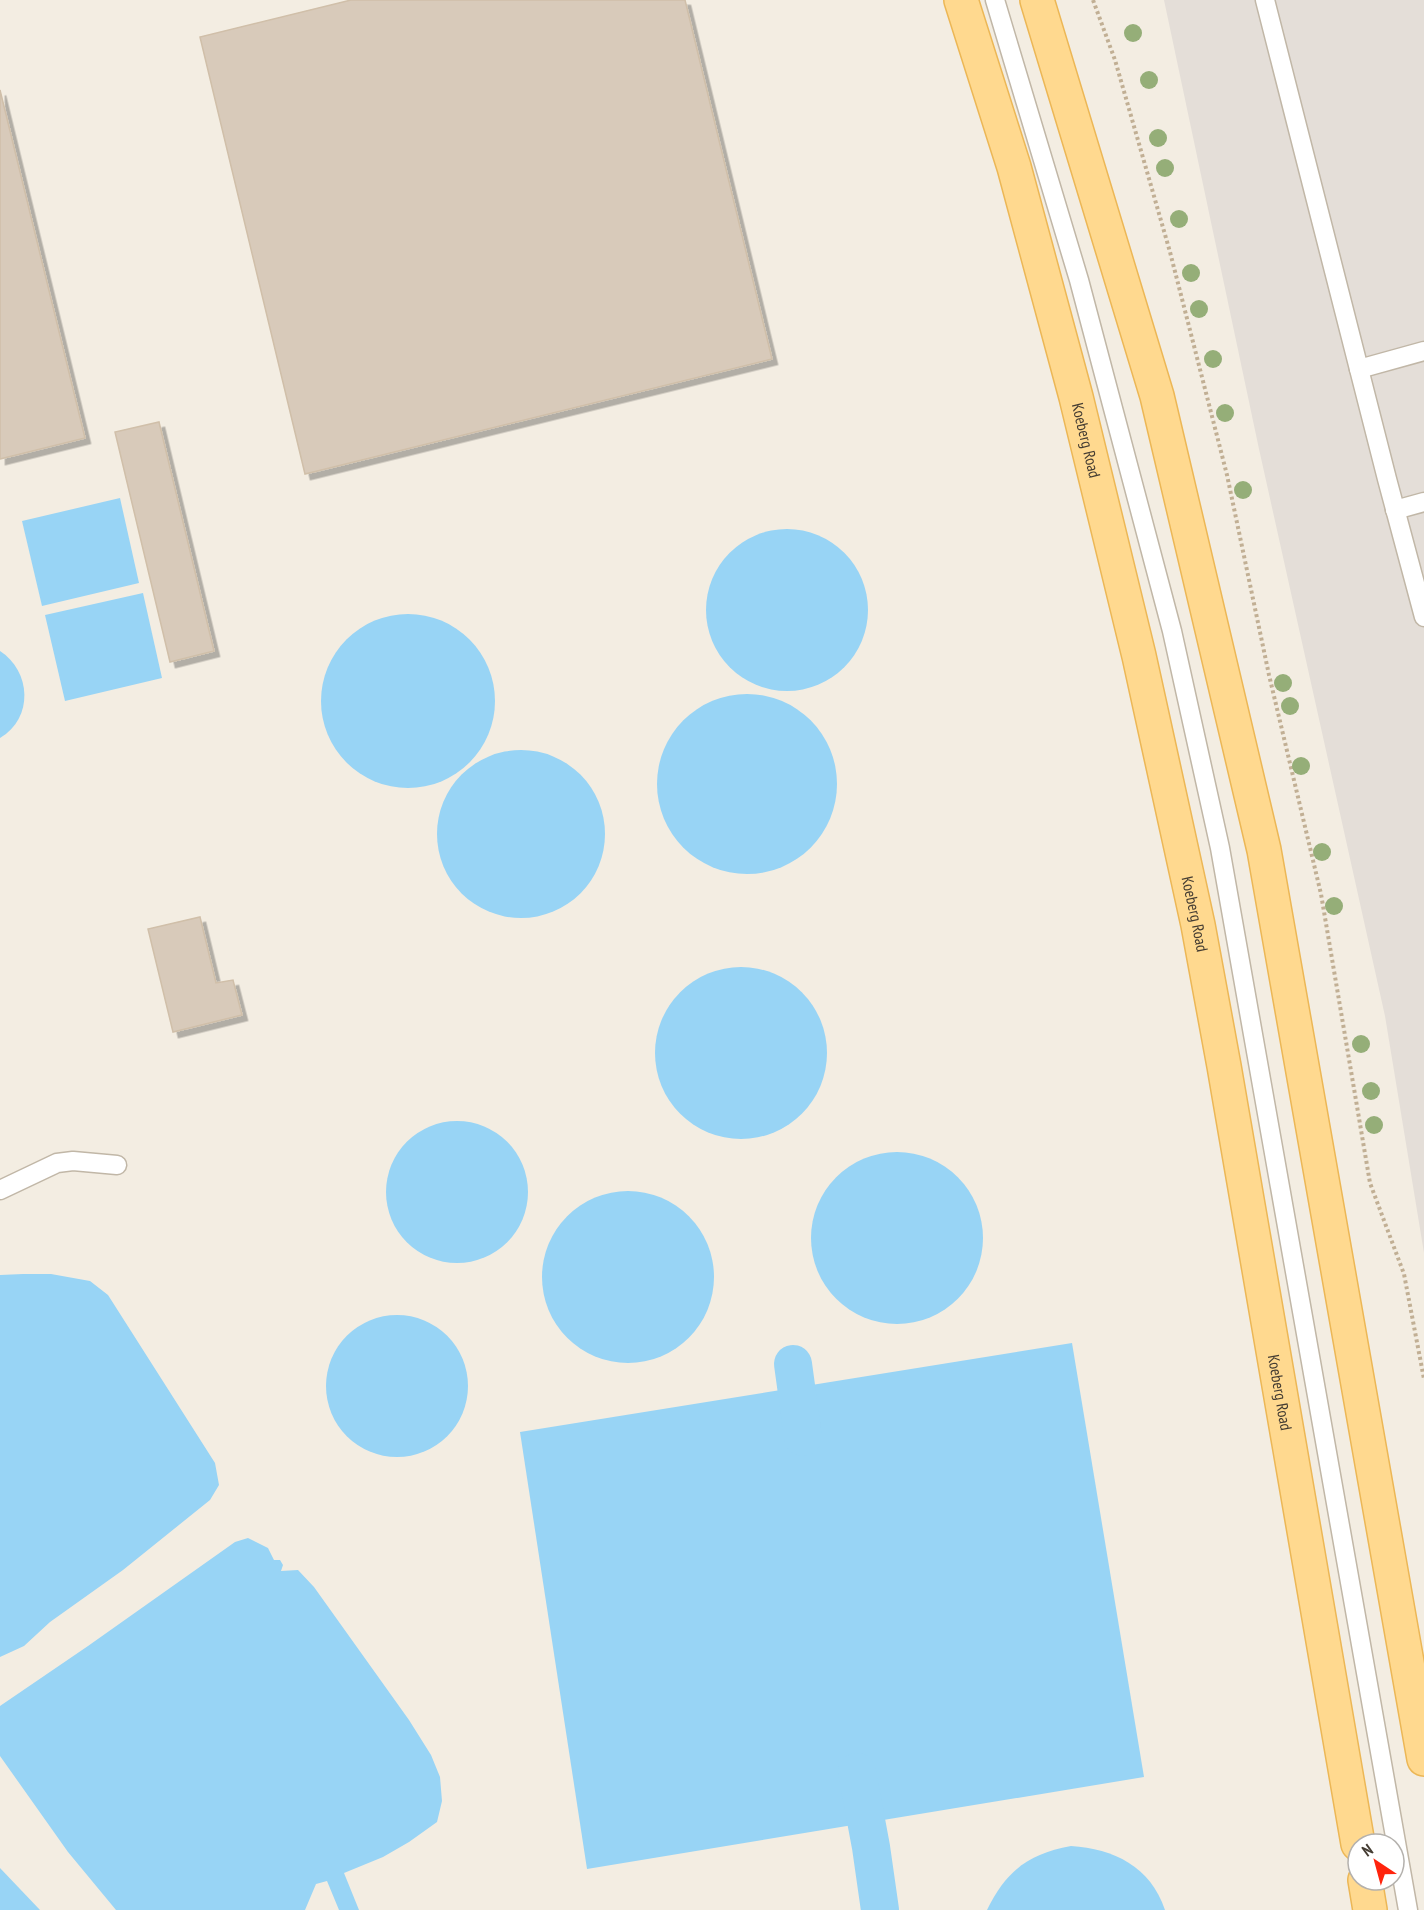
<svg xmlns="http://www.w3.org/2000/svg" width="1424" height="1910" font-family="'PT Sans Narrow',sans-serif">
  <defs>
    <filter id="shadow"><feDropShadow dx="5.5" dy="5.5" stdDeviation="0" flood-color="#0004"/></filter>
  </defs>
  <rect width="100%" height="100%" fill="#f3ede2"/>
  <path fill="#e4ded8" d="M1164,0h260v1253l-39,-237 -126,-567z"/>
  <g fill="#98d4f5">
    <path d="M120,498l19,85 -97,23 -20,-85z"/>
    <circle cx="787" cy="610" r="81"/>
    <path d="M143,593l19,85 -97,23 -20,-86z"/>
    <circle cx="408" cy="701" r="87"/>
    <path d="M0,651c31,20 34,67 0,87z"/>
    <circle cx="747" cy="784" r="90"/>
    <circle cx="521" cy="834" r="84"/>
    <circle cx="741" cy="1053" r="86"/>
    <circle cx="457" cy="1192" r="71"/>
    <circle cx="897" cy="1238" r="86"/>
    <circle cx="628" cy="1277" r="86"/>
    <path d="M23,1274h28l39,7 18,14 107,168 4,22 -9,15 -87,70 -73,52 -26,24 -24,11v-382z"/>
    <circle cx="397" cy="1386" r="71"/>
    <path d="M1072,1343l72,434 -557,92 -67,-437z"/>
    <path d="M248,1538l20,10 6,12h6l3,5 -2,6 17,-1 16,17 95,133 22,35 9,22 2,24 -5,21 -28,20 -26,15 -39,16 15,37h-20l-12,-29 -11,3 -11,26h-189l-48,-58 -68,-96v-50l88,-60 147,-104z"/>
    <path d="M1071,1846c43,3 79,20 94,64h-178c19,-39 41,-56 84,-64z"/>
    <path d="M0,1868l40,42h-40z"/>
  </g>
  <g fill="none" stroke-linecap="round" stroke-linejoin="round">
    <g stroke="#98d4f5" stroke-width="38">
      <path d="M793,1364l10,73"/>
      <path d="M857,1772l14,75 9,63"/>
    </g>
  </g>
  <g fill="#d8caba" stroke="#d0bfa9" stroke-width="1.5" filter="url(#shadow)">
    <path d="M351,0h334l87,359 -467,115 -105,-437z"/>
    <path d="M0,90l85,348 -85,21z"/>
    <path d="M159,422l55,229 -44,11 -55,-230z"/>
    <path d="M200,917l16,66 17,-3 9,35 -69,17 -25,-103z"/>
  </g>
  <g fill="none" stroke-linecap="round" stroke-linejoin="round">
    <g stroke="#c1b7a7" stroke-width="21">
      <g id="lane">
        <path d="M995,0l84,280 93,351 48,217 188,1062"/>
        <path d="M1265,0l122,479 37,138"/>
        <path d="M1359,369l65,-18"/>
        <path d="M1395,510l29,-8"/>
        <path d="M0,1190l57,-27 16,-2 44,4"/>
      </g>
    </g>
    <g stroke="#ecb756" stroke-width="36">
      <g id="primary">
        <path id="s1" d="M961,0l53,167 62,230 63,259 59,269 26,141 134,778"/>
        <path d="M1037,0l120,396 107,454 160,909"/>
        <path d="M1365,1880l5,30"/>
      </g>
    </g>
    <path stroke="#c1af94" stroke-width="4" stroke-dasharray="3 3" stroke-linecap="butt" d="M1093,0l22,60 55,192 57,223 42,200 52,219 49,289 34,91 20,105"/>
    <use href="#lane" stroke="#fff" stroke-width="18"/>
    <use href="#primary" stroke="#ffd98f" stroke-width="33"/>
  </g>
  <g fill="#95ae78">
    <circle cx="1133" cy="33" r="9"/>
    <circle cx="1149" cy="80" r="9"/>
    <circle cx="1158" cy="138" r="9"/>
    <circle cx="1165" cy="168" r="9"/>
    <circle cx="1179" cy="219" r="9"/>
    <circle cx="1191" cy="273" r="9"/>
    <circle cx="1199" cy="309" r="9"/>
    <circle cx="1213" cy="359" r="9"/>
    <circle cx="1225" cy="413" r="9"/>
    <circle cx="1243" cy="490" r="9"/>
    <circle cx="1283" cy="683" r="9"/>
    <circle cx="1290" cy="706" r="9"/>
    <circle cx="1301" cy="766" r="9"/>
    <circle cx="1322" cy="852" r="9"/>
    <circle cx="1334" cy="906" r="9"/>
    <circle cx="1361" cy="1044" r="9"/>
    <circle cx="1371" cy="1091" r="9"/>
    <circle cx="1374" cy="1125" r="9"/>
  </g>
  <g text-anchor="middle" stroke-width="6" stroke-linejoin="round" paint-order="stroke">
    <g font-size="16" fill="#443c32" stroke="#fff">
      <text dy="6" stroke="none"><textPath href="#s1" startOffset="458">Koeberg Road</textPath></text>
      <text dy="6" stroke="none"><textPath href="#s1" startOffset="944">Koeberg Road</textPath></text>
      <text dy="6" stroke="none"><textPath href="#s1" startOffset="1430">Koeberg Road</textPath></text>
    </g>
  </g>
  <g transform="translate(1376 1862) rotate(324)"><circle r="28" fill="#ffffff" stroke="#b4b1ad" stroke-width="1.5"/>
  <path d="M0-4.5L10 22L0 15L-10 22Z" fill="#ff240d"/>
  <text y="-9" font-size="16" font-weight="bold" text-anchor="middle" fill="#443c32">N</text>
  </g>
</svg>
